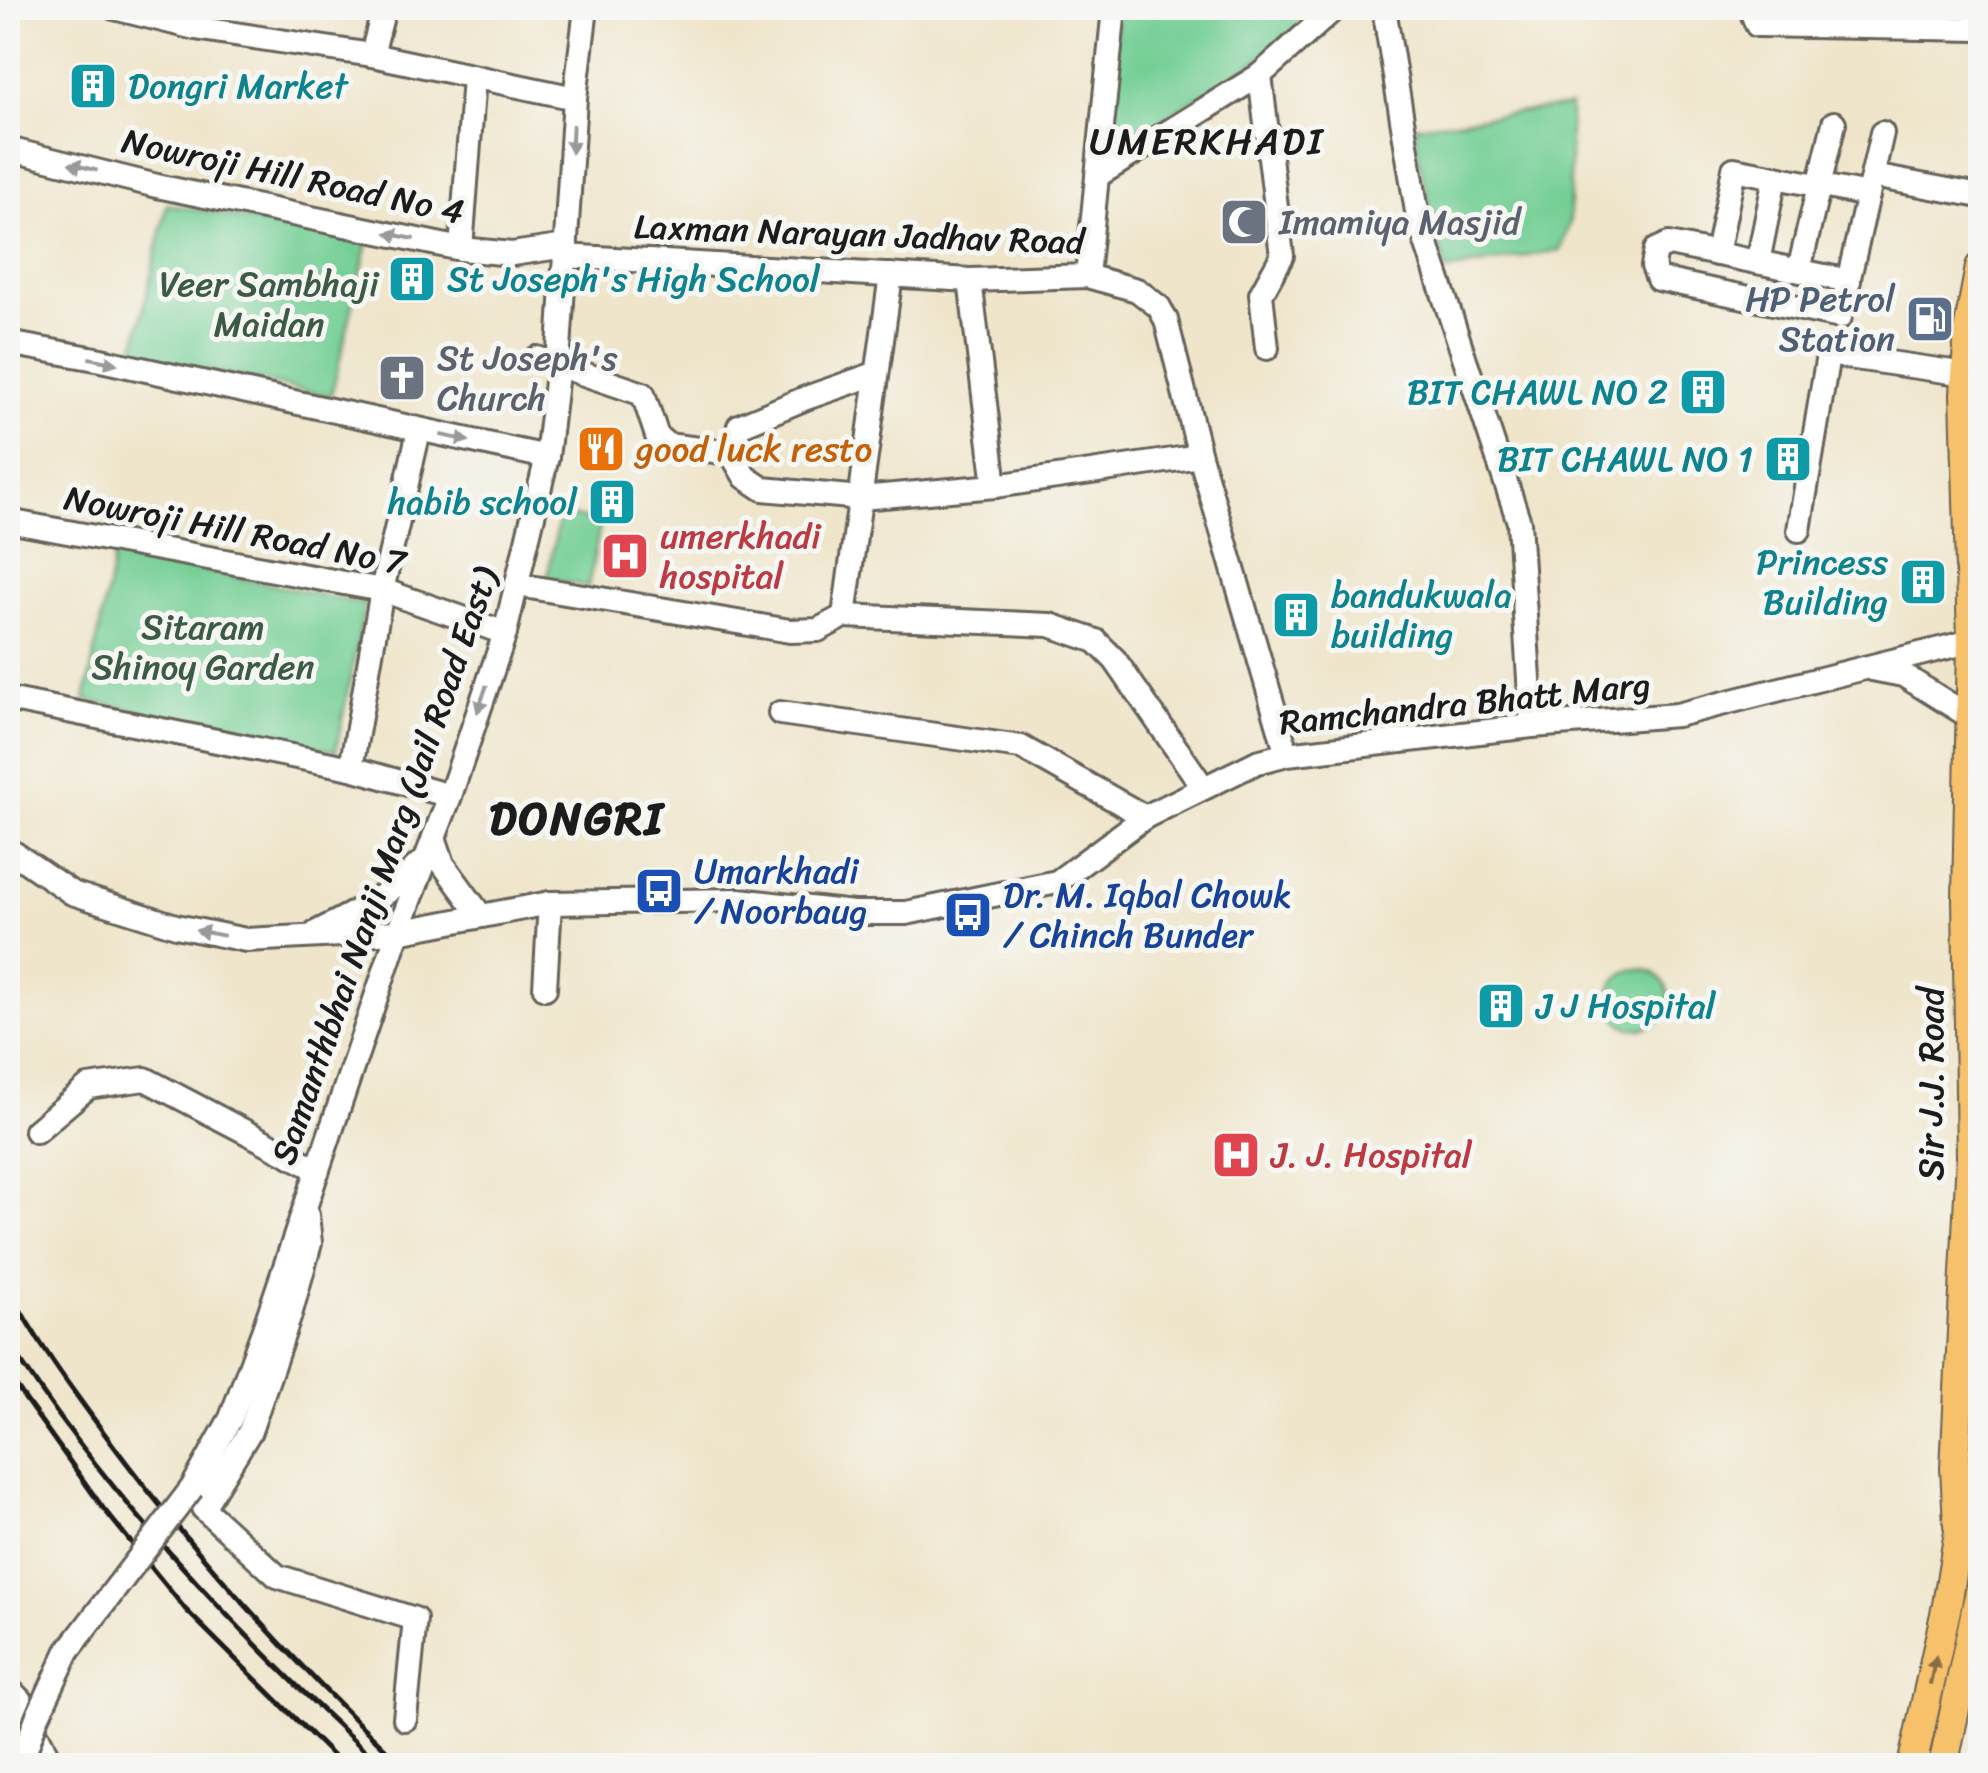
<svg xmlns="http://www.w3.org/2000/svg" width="1988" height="1773" font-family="Sriracha,sans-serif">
  <rect width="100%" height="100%" fill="#f6f6f2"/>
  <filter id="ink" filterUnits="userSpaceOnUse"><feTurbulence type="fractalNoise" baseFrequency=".01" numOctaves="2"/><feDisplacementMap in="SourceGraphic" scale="20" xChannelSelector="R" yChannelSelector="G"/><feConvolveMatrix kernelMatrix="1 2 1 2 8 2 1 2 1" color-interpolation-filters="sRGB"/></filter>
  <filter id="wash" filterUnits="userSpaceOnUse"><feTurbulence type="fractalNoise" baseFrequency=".0048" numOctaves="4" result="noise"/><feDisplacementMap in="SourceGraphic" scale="40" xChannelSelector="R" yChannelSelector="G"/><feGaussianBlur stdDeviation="2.25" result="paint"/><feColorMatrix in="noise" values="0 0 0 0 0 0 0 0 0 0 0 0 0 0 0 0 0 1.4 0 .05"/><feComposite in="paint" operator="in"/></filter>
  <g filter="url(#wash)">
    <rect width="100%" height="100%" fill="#efe5cb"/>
    <g fill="#75cf95" stroke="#487658" stroke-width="2.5">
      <path d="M1118,8h199l-58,51 -156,97z"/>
      <path d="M1570,106v116l-10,28 -114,21 -27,-111 -4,-34z"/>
      <path d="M167,204l201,39 -37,153 -198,-40z"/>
      <path d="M560,514l41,8 -13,65 -41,-9z"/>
      <path d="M115,552l250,52 -29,147 -251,-51z"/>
      <circle cx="1639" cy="999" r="30"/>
    </g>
  </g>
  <g filter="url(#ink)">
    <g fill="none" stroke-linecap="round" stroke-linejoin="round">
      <g stroke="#666259" stroke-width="28">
        <g id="minor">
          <path d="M114,8l81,20 177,27 203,43"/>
          <path d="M1384,8l34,210 101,304 13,204"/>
          <path d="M1750,8l7,17 223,4"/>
          <path d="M372,55l12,-47"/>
          <path d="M1260,75l22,181 -21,38 6,54"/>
          <path d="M8,149l149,37 304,63 51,5 54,-8"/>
          <path d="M1097,176l163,-101 75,-67"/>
          <path d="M1873,176l107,20"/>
          <path d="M461,249l13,-171"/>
          <path d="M1717,254l17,-85 134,26"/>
          <path d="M564,256l406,24 117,-4 50,14 22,17 7,13 34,136 87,298"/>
          <path d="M1758,262l17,-85"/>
          <path d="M1799,270l35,-147"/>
          <path d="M1087,276l27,-268"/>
          <path d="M970,280l25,206"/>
          <path d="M1849,281l-180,-37 -13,6 -3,16 5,13 182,38 42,-184"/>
          <path d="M8,343l88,16 451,98"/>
          <path d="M537,358l106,36 14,42 10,9 64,8 14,24 18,12 98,9 134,-12 205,-30"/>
          <path d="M731,453l8,-27 67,-28 69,-24"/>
          <path d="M8,521l374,69 123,43"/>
          <path d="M1799,530l28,-169 7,-6 132,19"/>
          <path d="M518,585l272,46 28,-1 26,-14 206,9 46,16 19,19 88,127"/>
          <path d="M844,616l47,-341"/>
          <path d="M1872,669l31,6 67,42"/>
          <path d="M8,699l343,69 99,28"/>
          <path d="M780,713l241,34 124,70"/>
          <path d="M351,768l31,-178 37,-159"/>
          <path d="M434,837l9,27 38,52"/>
          <path d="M8,849l64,44 104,33 70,14 152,-8 152,-29 189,-3 114,13h53l151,-31 88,-65 112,-55 30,-8 245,-28 145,-11 295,-74"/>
          <path d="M317,932c38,-19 72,-36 101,-67"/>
          <path d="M545,988l5,-85"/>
          <path d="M36,1131l52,-44 57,-8 173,91"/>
          <path d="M307,1215l3,28 -20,72 -40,116 -47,77 74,68 138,43 -10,100"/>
          <path d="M192,1488l39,-70 33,-89 134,-397 52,-136 55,-163 42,-176 11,-92 17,-267 11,-90"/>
          <path d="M8,1688l12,12 27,55 -5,11"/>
        </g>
      </g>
      <g stroke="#666259" stroke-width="32">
        <g id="major">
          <path d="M1958,1525l-3,-57 16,-312 -4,-257 5,-258 -7,-247 4,-68 11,-59"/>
          <path d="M1912,1766l35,-161 16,-98"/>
          <path d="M1943,1766l37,-175"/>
        </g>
      </g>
      <use href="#minor" stroke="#fff" stroke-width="22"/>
      <use href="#major" stroke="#f6c16b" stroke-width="28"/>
      <g stroke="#1c1c1c" stroke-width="5">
        <path d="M8,1288c29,55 65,103 102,153 88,118 186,224 293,325"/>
        <path d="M8,1341c98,155 238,301 374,425"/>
        <path d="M8,1375l95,133 83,102 157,156"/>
      </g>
      <g stroke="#666259" stroke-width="28" stroke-linecap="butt">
        <path id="minor-bridge" d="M20,1766l16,-46 32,-69 124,-163"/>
      </g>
      <use href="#minor-bridge" stroke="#fff" stroke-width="22"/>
    </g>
    <defs><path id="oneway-solid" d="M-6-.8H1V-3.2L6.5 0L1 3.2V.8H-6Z" transform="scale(2.5)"/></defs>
    <g fill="#999">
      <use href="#oneway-solid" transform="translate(572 139) rotate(93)"/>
      <use href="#oneway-solid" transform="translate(83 167) rotate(-166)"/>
      <use href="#oneway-solid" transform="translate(400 236) rotate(-168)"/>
      <use href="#oneway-solid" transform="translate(103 361) rotate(12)"/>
      <use href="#oneway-solid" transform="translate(455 438) rotate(12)"/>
      <use href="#oneway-solid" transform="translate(482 699) rotate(109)"/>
      <use href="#oneway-solid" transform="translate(210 933) rotate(-169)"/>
    </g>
    <use fill="#896e44" href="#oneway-solid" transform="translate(1933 1670) rotate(-78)"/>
  </g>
  <defs>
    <g id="building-square" transform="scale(2.5)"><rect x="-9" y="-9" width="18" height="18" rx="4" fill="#0f9aa8" stroke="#f6f6f2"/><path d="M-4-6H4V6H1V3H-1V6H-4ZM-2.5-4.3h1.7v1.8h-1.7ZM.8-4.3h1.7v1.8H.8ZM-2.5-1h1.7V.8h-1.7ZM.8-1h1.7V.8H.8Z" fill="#fff"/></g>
    <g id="mosque-square" transform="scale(2.5)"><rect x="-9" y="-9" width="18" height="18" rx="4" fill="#6b7280" stroke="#f6f6f2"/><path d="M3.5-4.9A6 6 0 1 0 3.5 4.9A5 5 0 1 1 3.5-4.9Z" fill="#fff"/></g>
    <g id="fuel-square" transform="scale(2.5)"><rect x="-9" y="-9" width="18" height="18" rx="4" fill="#5c6f8a" stroke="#f6f6f2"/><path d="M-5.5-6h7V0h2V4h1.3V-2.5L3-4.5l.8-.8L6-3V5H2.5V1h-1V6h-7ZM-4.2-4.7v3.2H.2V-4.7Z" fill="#fff"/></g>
    <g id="church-square" transform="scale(2.5)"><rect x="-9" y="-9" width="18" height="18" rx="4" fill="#6b7280" stroke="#f6f6f2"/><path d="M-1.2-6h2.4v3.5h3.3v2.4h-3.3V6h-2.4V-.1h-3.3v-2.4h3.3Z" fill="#fff"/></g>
    <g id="restaurant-square" transform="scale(2.5)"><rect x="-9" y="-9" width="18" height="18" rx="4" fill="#e8710a" stroke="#f6f6f2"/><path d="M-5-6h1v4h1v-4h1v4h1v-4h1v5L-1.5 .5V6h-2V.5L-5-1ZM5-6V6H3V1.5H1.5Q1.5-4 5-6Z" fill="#fff"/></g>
    <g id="hospital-square" transform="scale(2.5)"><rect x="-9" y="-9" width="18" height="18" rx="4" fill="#e0444e" stroke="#f6f6f2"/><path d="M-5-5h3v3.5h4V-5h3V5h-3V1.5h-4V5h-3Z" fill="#fff"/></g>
    <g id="bus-square" transform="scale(2.5)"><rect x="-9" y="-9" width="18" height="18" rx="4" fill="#1a4fb4" stroke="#f6f6f2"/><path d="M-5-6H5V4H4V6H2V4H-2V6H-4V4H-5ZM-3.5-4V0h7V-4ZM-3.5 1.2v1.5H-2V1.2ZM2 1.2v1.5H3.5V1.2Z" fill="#fff"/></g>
  </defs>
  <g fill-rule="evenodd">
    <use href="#building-square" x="93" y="86"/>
    <use href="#mosque-square" x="1244" y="222"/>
    <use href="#building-square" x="412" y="279"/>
    <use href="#fuel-square" x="1930" y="319"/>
    <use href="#church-square" x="402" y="378"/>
    <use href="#building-square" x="1703" y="392"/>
    <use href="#restaurant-square" x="601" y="449"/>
    <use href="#building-square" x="1788" y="459"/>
    <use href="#building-square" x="612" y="502"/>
    <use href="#hospital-square" x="625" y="556"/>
    <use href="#building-square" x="1923" y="582"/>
    <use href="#building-square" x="1296" y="615"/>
    <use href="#bus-square" x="659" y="891"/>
    <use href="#bus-square" x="968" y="915"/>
    <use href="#building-square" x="1501" y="1006"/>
    <use href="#hospital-square" x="1236" y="1155"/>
  </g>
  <g text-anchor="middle" stroke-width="10" stroke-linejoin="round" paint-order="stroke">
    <g font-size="35" fill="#0d838f" stroke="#f6f6f2" text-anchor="start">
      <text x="128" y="98">Dongri Market</text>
      <text x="447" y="291">St Joseph's High School</text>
      <text x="1668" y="404" text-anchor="end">BIT CHAWL NO 2</text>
      <text x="1753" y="471" text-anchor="end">BIT CHAWL NO 1</text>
      <text x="577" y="514" text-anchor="end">habib school</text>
      <text x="1888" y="574" text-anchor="end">Princess<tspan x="1888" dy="40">Building</tspan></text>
      <text x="1331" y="607">bandukwala<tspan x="1331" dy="40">building</tspan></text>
      <text x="1536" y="1018">J J Hospital</text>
    </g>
    <g font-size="35" fill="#1c1c1c" stroke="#f6f6f2">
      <text transform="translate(293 176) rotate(12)" y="12">Nowroji Hill Road No 4</text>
      <text transform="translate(859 234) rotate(2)" y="12">Laxman Narayan Jadhav Road</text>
      <text transform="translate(235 530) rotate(11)" y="12">Nowroji Hill Road No 7</text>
      <text transform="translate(1465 703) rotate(-6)" y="12">Ramchandra Bhatt Marg</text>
      <text transform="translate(384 866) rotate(-71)" y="12">Samanthbhai Nanji Marg (Jail Road East)</text>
      <text transform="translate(1931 1084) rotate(-90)" y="12">Sir J.J. Road</text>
    </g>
    <g font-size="35" fill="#5b616d" stroke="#f6f6f2" text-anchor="start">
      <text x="1279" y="234">Imamiya Masjid</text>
      <text x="437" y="370">St Joseph's<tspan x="437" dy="40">Church</tspan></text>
    </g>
    <g font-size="35" fill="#3b5b46" stroke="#f6f6f2">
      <text x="269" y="296">Veer Sambhaji<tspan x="269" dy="40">Maidan</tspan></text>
      <text x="203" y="639">Sitaram<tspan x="203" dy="40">Shinoy Garden</tspan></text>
    </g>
    <g font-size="35" fill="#4e5e75" stroke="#f6f6f2" text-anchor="end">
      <text x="1895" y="311">HP Petrol<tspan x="1895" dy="40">Station</tspan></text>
    </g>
    <g font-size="35" fill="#c56008" stroke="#f6f6f2" text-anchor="start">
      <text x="636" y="461">good luck resto</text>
    </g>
    <g font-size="35" fill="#be3a42" stroke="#f6f6f2" text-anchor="start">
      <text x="660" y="548">umerkhadi<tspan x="660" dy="40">hospital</tspan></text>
      <text x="1271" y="1167">J. J. Hospital</text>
    </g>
    <g font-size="35" fill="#164399" stroke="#f6f6f2" text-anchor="start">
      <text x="694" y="883">Umarkhadi<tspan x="694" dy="40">/ Noorbaug</tspan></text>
      <text x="1003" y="907">Dr. M. Iqbal Chowk<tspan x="1003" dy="40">/ Chinch Bunder</tspan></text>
    </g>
    <g font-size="38" letter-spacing="2.5" fill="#1c1c1c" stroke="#f6f6f2">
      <text x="1207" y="154">UMERKHADI</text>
    </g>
    <g font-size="45" font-weight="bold" letter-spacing="2.5" fill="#1c1c1c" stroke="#f6f6f2">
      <text x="577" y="834">DONGRI</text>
    </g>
  </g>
  <rect width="1988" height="1773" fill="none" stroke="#f6f6f2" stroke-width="40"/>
</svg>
